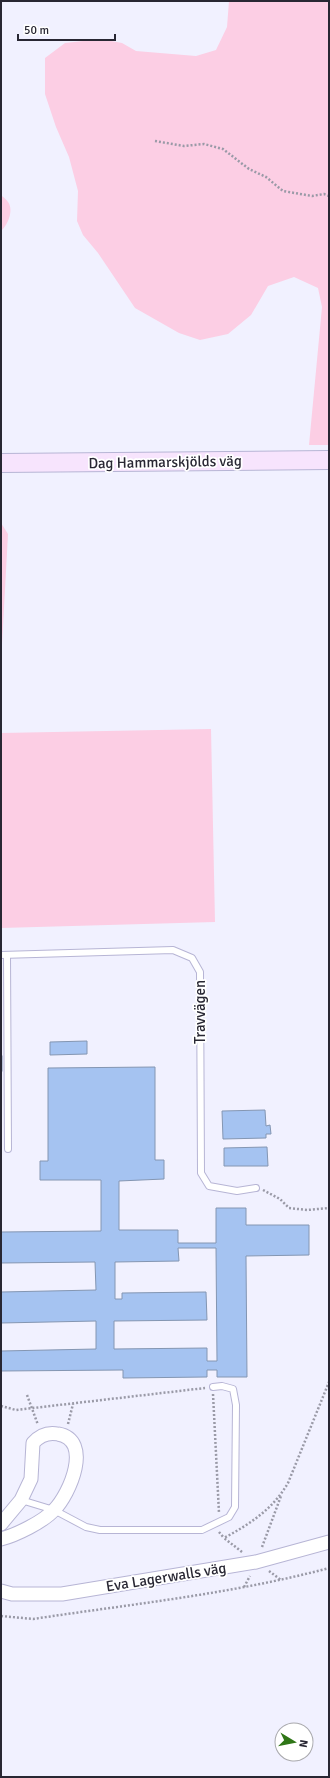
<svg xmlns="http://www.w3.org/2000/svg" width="330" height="1778" font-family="Signika,sans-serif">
  <rect width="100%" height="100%" fill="#f1f1ff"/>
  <g fill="#fccee4">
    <path d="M229,1h100v444h-20l13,-138 -4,-19 -24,-11 -26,9 -17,29 -23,19 -28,6 -21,-7 -44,-25 -37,-55 -15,-18 -6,-14 1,-30 -9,-34 -13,-30 -11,-33v-36l20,-15 36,-4 21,4 14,8 60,5 20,-6 11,-23z"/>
    <path d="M1,195c2,2 6,5 7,7 6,8 0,23 -7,29z"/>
    <path d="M1,523l7,11 -7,129z"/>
    <path d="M211,729l4,193 -214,6v-195z"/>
  </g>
  <g fill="#a5c3f1" stroke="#8496b2" fill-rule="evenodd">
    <path d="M87,1041v13l-37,1v-13z"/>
    <rect x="1" y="1056" width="1" height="15"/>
    <path d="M155,1067v93h9v19l-45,2v49h59v13h38v-35h30v17h63v30l-63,1 1,121h-30v-7h-10v7l-84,1v-8l-122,1v-20l95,-2v-28l-95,2v-31l95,-2 -1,-28 -94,1v-31l100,-1v-51h-61v-19h8v-93zM178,1248h38l1,113h-10v-13l-93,1v-28l93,-1 -1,-28 -84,1v6h-7v-37l64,-1z"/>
    <path d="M265,1110l1,16 4,-1 1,9h-5v4l-43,1 -1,-28z"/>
    <path d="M267,1147l1,19h-44v-18z"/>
  </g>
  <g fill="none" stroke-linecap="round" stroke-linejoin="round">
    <g stroke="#b7b5d5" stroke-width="8">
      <g id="lane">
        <path d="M1,955l172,-5 19,8 8,14 1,201 8,13 28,5 19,-3"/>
        <path d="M7,955l1,194"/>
        <path d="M21,1500l33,10 32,17 14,3h102l27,-13 6,-10 1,-102 -3,-16 -11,-3 -9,1"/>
      </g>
    </g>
    <g stroke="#b7b5d5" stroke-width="15">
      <g id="street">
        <path d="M1,1524l20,-24 10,-21 2,-36c7,-8 15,-11 25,-9 35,6 12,60 -4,76 -11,12 -38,25 -53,29"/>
        <path d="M1,1591l11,3h50l194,-32 73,-20"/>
      </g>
    </g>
    <g stroke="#b7b5d5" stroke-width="20">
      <path id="secondary" d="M1,463l328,-3"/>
    </g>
    <g stroke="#9a9aa7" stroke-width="2.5" stroke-dasharray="2 2" stroke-linecap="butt">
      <path d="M155,141l29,5 20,-2 19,5 26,20 17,8 17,14 29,5 12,-2 5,2"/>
      <path d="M263,1190l17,9 9,9 18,2 22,-2"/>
      <path d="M213,1394l6,119"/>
      <path d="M27,1395l11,30"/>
      <path d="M1,1406l15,4 189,-22"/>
      <path d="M68,1424l5,-20"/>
      <path d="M219,1532l5,6"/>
      <path d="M262,1547l19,-51"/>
      <path d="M242,1552l-18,-14c26,-14 49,-29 64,-55l41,-101"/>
      <path d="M269,1571l12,9"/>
      <path d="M244,1587l6,-11"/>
      <path d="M1,1616l32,3c99,-15 199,-25 296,-51"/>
    </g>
    <use href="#lane" stroke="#fff" stroke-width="6"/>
    <use href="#street" stroke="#fff" stroke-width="13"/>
    <use href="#secondary" stroke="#f7e4fd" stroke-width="18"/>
  </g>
  <g text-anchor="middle" stroke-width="3.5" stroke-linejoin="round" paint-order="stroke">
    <g font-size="15" fill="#282733" stroke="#fff">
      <text transform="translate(165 462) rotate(-1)" y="5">Dag Hammarskjölds väg</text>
      <text transform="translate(200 1012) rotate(-90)" y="5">Travvägen</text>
      <text transform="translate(166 1577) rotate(-9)" y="5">Eva Lagerwalls väg</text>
    </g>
  </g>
  <rect width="330" height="1778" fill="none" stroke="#282733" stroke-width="4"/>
  <g transform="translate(294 1742) rotate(100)"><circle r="19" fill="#ffffff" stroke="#a9a9ad"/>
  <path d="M0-3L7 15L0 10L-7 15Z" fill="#2f7617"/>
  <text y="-6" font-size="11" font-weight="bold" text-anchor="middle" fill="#282733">N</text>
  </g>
  <path d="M18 34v6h97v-6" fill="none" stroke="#282733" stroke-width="2"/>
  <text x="24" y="34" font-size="12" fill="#282733" stroke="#ffffff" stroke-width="3" paint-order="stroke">50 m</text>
</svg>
